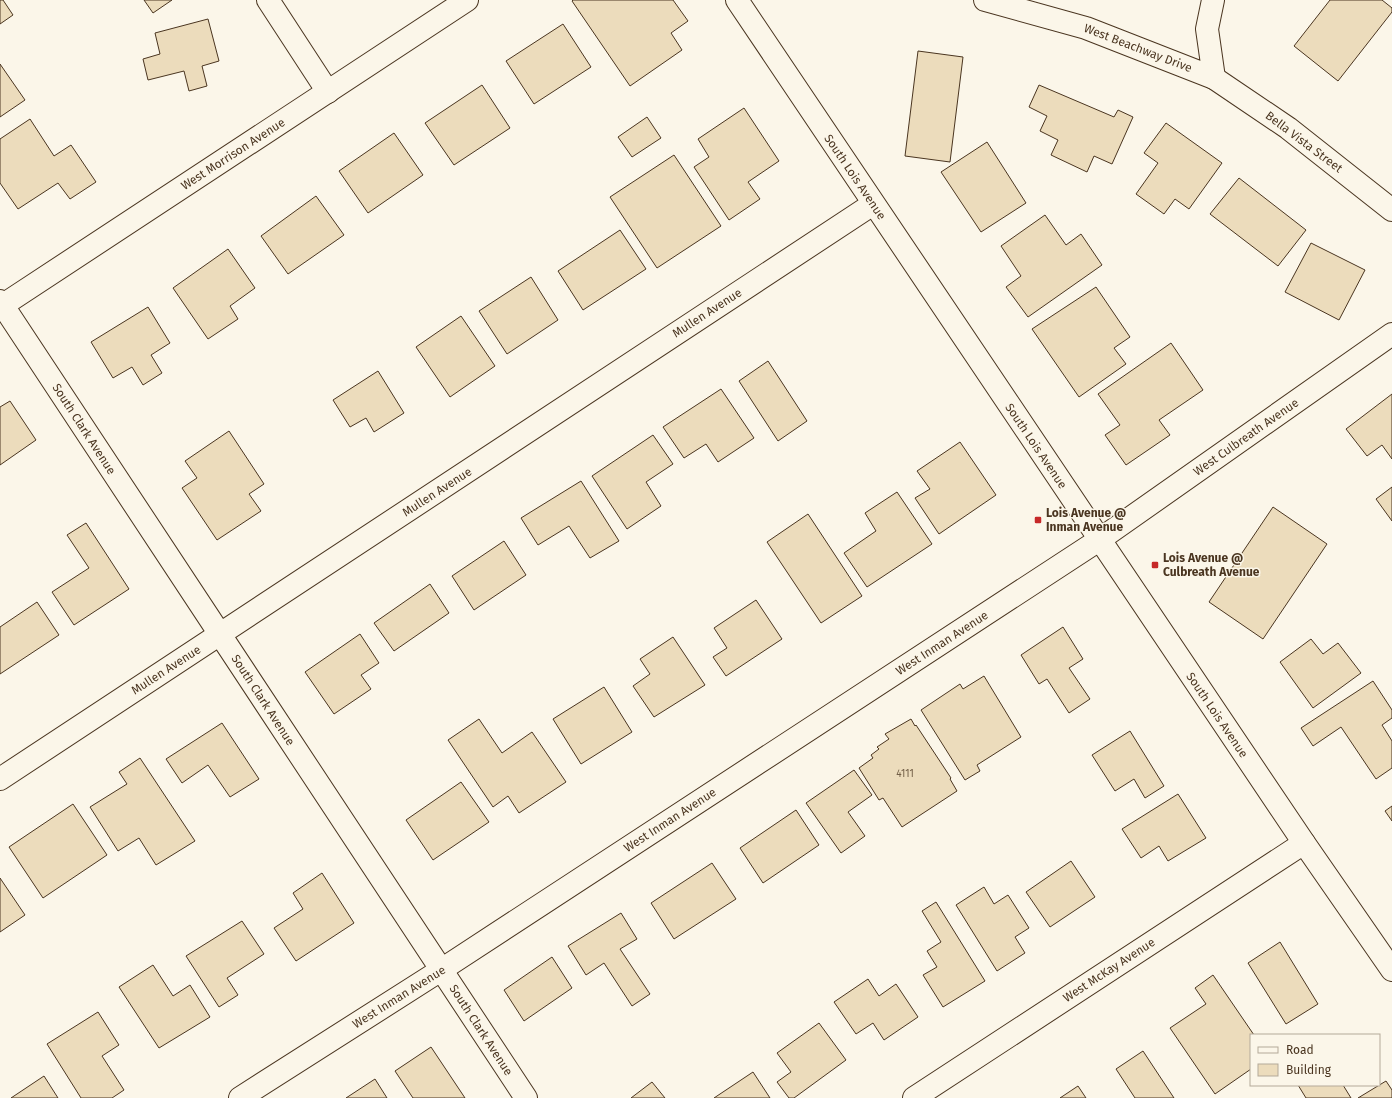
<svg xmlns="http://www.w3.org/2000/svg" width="1392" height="1098" font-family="'Fira Sans',sans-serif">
  <rect width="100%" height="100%" fill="#fbf6e9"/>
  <g fill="#ecdcbc" stroke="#4a3520">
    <path d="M0,0h3l10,15 -13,9z"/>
    <path d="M144,0h28l-19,13z"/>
    <path d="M573,0h100l15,21 -17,12 11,17 -52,36 -58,-85z"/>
    <path d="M1330,0h52l10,8v4l-54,69 -44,-35z"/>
    <path d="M208,19l11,42 -17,5 5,20 -18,5 -5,-20 -36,9 -5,-21 17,-5 -5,-21z"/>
    <path d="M563,24l28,43 -57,37 -28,-43z"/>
    <path d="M918,51l45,6 -13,105 -45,-6z"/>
    <path d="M0,64l25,36 -25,17z"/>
    <path d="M482,85l28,43 -56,37 -29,-42z"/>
    <path d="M1039,85l75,32 4,-7 15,7 -21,47 -18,-8 -7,16 -36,-17 7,-15 -18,-9 7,-15 -18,-9z"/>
    <path d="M744,108l35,53 -31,21 12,17 -31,21 -35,-53 15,-10 -11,-18z"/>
    <path d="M647,117l14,21 -29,19 -14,-20z"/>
    <path d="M30,119l24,37 17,-11 25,37 -26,17 -12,-16 -40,26 -18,-26v-44z"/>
    <path d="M1166,123l56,40 -33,46 -14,-10 -11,15 -28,-20 22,-31 -14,-10z"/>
    <path d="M394,133l29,42 -55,38 -29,-42z"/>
    <path d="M987,142l39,61 -45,29 -40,-60z"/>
    <path d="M674,155l47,71 -64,42 -47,-71z"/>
    <path d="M1239,178l67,52 -28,36 -68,-52z"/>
    <path d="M316,196l28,39 -56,39 -27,-38z"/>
    <path d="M1045,215l21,30 15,-11 21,31 -74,52 -22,-30 15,-11 -20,-30z"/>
    <path d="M620,230l26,39 -63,41 -25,-39z"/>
    <path d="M1311,243l54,27 -26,50 -54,-28z"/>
    <path d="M228,249l27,39 -25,18 8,13 -30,20 -35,-51z"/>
    <path d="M531,277l27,43 -51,34 -28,-43z"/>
    <path d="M1096,287l34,50 -16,11 12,16 -47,33 -47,-68z"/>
    <path d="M148,307l22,36 -19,12 11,18 -19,12 -11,-18 -19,11 -22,-36z"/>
    <path d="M461,316l34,50 -45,31 -34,-50z"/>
    <path d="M1171,343l32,47 -44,30 11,15 -44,30 -21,-30 15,-10 -22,-31z"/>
    <path d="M768,361l39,60 -29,20 -39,-60z"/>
    <path d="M378,371l26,42 -30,19 -8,-14 -16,9 -17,-27z"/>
    <path d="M721,389l33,49 -36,24 -12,-18 -22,14 -21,-31z"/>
    <path d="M1392,394v65l-10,-14 -15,11 -21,-27z"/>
    <path d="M10,401l26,39 -36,25v-58z"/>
    <path d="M229,431l35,53 -15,10 12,17 -44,29 -35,-52 15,-10 -12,-17z"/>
    <path d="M653,435l20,29 -27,18 15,24 -34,23 -35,-53z"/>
    <path d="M960,442l36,53 -57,39 -24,-36 15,-9 -13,-18z"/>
    <path d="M581,481l38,60 -29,17 -21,-32 -31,19 -17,-27z"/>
    <path d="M1392,487v34l-16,-22z"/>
    <path d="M897,492l35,52 -65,43 -23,-34 32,-22 -11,-18z"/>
    <path d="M1273,507l54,37 -64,95 -54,-37z"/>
    <path d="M808,514l54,82 -41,27 -54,-81z"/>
    <path d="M86,523l43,66 -55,36 -22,-33 37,-24 -22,-33z"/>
    <path d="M504,541l22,34 -52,35 -22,-34z"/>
    <path d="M430,584l19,29 -55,38 -20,-28z"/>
    <path d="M756,600l26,39 -56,37 -13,-19 14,-9 -13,-20z"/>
    <path d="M37,602l22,33 -59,39v-47z"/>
    <path d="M1063,627l20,32 -14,9 21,31 -21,14 -22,-34 -8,5 -18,-29z"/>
    <path d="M360,634l19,29 -18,12 10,14 -37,25 -29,-42z"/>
    <path d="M673,637l32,48 -51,32 -21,-31 17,-12 -10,-15z"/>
    <path d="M1311,639l12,15 15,-11 23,30 -48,35 -33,-46z"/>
    <path d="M984,676l37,61 -44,28 3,6 -15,9 -44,-70 39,-26 3,5z"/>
    <path d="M1373,681l19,29v8l-10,7 10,16v27l-16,11 -35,-52 -28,19 -12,-18z"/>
    <path d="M604,687l28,45 -51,32 -28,-45z"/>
    <path d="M479,719l23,34 30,-21 34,50 -47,31 -11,-17 -15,11 -45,-67z"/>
    <path d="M911,719l4,7 1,-1 35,53 -1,1 7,12 -55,36 -19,-29 -4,2 -20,-32 14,-10 -2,-3 8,-6 -2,-2 12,-8 -4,-5z"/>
    <path d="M222,723l37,56 -29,18 -22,-32 -26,18 -16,-24z"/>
    <path d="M1130,731l34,55 -19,12 -11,-19 -19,12 -23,-36z"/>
    <path d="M140,758l55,83 -39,24 -17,-27 -21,13 -28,-44 37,-23 -8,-12z"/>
    <path d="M854,770l18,25 -24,17 17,24 -24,17 -35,-50z"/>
    <path d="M461,782l28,40 -56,38 -27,-40z"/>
    <path d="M1178,794l28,44 -38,23 -9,-15 -18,12 -19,-29z"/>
    <path d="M73,804l34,51 -64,43 -34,-51z"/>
    <path d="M1392,806v15l-7,-10z"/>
    <path d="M796,810l23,35 -56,38 -23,-35z"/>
    <path d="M1071,861l24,36 -45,30 -24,-35z"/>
    <path d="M712,863l24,36 -62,40 -23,-36z"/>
    <path d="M322,873l32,50 -58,38 -22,-33 29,-19 -10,-16z"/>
    <path d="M0,878l25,37 -25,17z"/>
    <path d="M984,887l10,17 14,-9 21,33 -14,9 10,16 -28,18 -41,-66z"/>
    <path d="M936,902l49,79 -42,26 -20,-32 14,-8 -10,-16 14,-9 -19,-31z"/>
    <path d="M621,913l16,26 -17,10 30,45 -18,12 -28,-43 -18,12 -18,-29z"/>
    <path d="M242,921l22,33 -37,24 11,17 -19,12 -33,-51z"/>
    <path d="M1280,942l38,62 -32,20 -38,-61z"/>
    <path d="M552,957l20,31 -48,33 -20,-31z"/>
    <path d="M153,965l20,31 17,-11 20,32 -51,31 -40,-61z"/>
    <path d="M1213,975l41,60h-3v34l-36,25 -45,-66 36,-24 -11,-16z"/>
    <path d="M868,979l11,17 17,-12 22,33 -34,23 -11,-17 -17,11 -22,-32z"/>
    <path d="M98,1012l21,33 -17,11 22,34 -12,8h-31l-34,-54z"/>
    <path d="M819,1023l27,37 -52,38h-5l-12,-16 14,-10 -14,-19z"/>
    <path d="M431,1047l34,51h-52l-18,-27z"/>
    <path d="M1143,1051l31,47h-39l-19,-29z"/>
    <path d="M753,1072l17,26h-56z"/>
    <path d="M44,1076l14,22h-47z"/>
    <path d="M375,1079l12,19h-41z"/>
    <path d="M1386,1081l6,9v8h-34z"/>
    <path d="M652,1082l13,16h-34z"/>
    <path d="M1298,1085h45l8,13h-45z"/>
    <path d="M1078,1086l8,12h-26z"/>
  </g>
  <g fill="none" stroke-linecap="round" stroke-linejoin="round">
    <g stroke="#4a3520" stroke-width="24">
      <g id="street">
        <path d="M268,0l60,92"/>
        <path d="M985,0l101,28 128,50 -7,-49 6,-29"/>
        <path d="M1214,78l74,50 104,82"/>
        <path d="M0,301l526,797"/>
        <path d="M0,307l467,-307"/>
        <path d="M0,779l873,-575"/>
        <path d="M240,1098l201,-128 658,-430 293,-206"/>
        <path d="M914,1098l390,-255"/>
      </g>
    </g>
    <g stroke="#4a3520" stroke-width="24">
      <path id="secondary" d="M737,0l567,843 88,127"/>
    </g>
    <use href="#street" stroke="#fbf6e9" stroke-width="22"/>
    <use href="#secondary" stroke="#fbf6e9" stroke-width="22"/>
  </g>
  <g fill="#c62828" stroke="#fbf6e9" stroke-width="1.5">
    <rect x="1034" y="516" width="8" height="8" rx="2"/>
    <rect x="1151" y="561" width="8" height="8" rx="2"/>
  </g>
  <g text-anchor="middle" stroke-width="3" stroke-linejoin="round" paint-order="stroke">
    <g font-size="10" fill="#725f47">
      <text x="905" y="777">4111</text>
    </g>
    <g font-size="12" fill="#4a3520" stroke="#fbf6e9">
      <text transform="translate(1138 48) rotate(21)" y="4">West Beachway Drive</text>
      <text transform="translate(1304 142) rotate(37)" y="4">Bella Vista Street</text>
      <text transform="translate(233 154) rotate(-33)" y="4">West Morrison Avenue</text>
      <text transform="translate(855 177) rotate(56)" y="4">South Lois Avenue</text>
      <text transform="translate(707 313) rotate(-33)" y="4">Mullen Avenue</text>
      <text transform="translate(84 429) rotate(57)" y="4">South Clark Avenue</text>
      <text transform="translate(1246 437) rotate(-35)" y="4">West Culbreath Avenue</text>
      <text transform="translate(1036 446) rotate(56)" y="4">South Lois Avenue</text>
      <text transform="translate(437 492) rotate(-33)" y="4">Mullen Avenue</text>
      <text transform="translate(942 643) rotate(-33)" y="4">West Inman Avenue</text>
      <text transform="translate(166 670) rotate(-33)" y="4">Mullen Avenue</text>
      <text transform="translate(263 700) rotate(57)" y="4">South Clark Avenue</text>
      <text transform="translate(1217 715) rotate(56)" y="4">South Lois Avenue</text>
      <text transform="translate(670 820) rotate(-33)" y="4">West Inman Avenue</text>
      <text transform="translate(1109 970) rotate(-33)" y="4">West McKay Avenue</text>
      <text transform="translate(399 997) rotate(-32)" y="4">West Inman Avenue</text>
      <text transform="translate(481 1030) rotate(57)" y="4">South Clark Avenue</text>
    </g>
    <g font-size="12" font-weight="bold" fill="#4a3520" stroke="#fbf6e9" text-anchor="start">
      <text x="1046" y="517">Lois Avenue @<tspan x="1046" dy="14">Inman Avenue</tspan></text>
      <text x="1163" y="562">Lois Avenue @<tspan x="1163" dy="14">Culbreath Avenue</tspan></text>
    </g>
  </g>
  <rect x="1250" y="1034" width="130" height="52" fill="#fbf6e9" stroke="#b4a999"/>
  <rect x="1258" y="1047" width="20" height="6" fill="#fbf6e9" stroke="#b4a999"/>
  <text x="1286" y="1054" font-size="12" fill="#4a3520">Road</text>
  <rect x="1258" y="1064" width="20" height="12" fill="#ecdcbc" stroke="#b4a999"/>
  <text x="1286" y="1074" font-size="12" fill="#4a3520">Building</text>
</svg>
